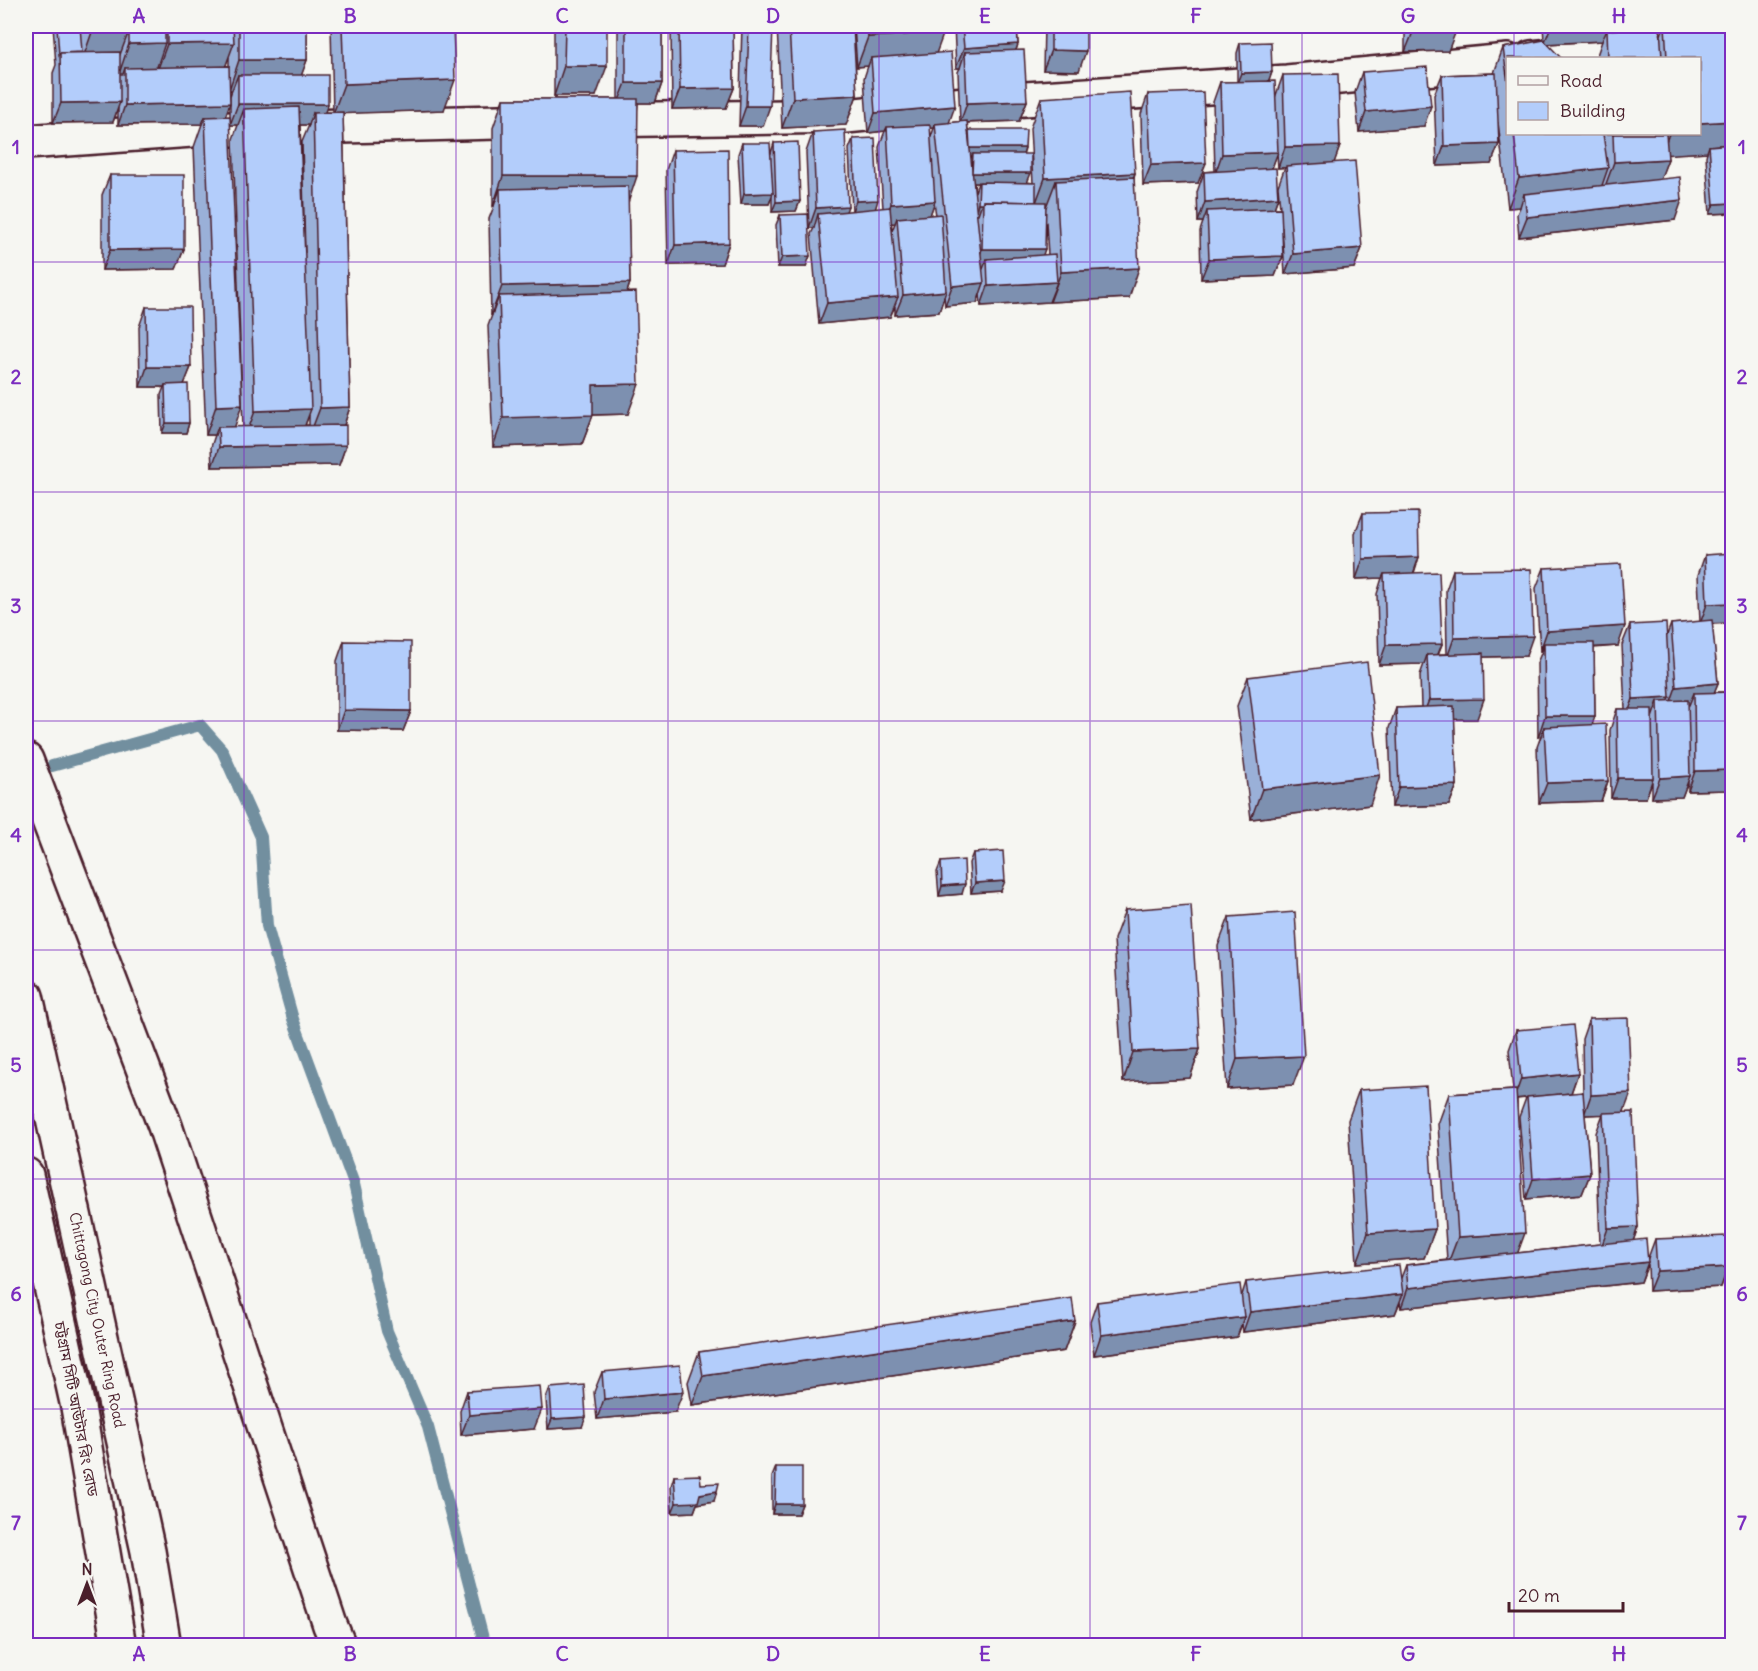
<svg xmlns="http://www.w3.org/2000/svg" width="1758" height="1671" font-family="Delius,'Noto Sans Bengali',sans-serif">
  <rect width="100%" height="100%" fill="#f6f6f2"/>
  <filter id="ink" filterUnits="userSpaceOnUse"><feTurbulence type="fractalNoise" baseFrequency=".0167" numOctaves="2"/><feDisplacementMap in="SourceGraphic" scale="12" xChannelSelector="R" yChannelSelector="G"/><feConvolveMatrix kernelMatrix="1 2 1 2 8 2 1 2 1" color-interpolation-filters="sRGB"/></filter>
  <g filter="url(#ink)">
    <g fill="none" stroke-linecap="round" stroke-linejoin="round">
      <path stroke="#728f9f" stroke-width="12" d="M52,766l148,-41 22,25 39,87 6,89 26,93 61,165 33,147 41,96 57,219"/>
      <g stroke="#4a1f2b" stroke-width="38">
        <g id="street">
          <path d="M1531,58l201,-20"/>
          <path d="M594,120l252,-4 149,-15 292,-19 221,-21"/>
          <path d="M26,142l166,-12 347,-9"/>
        </g>
      </g>
      <g stroke="#4a1f2b" stroke-width="38">
        <g id="primary">
          <path d="M26,760l139,366 165,499 9,21"/>
          <path d="M26,996l122,555 16,95"/>
          <path d="M26,1175l52,232 41,239"/>
        </g>
      </g>
      <use href="#street" stroke="#f6f6f2" stroke-width="33"/>
      <use href="#primary" stroke="#f6f6f2" stroke-width="33"/>
    </g>
    <g fill="#9ab0d8" stroke="#4a1f2b" stroke-width="1.5" fill-rule="evenodd">
      <path d="M53,26h254v34l-6,15 24,37h8l-2,-86h122l-9,84 -101,3 7,294 -6,18 2,20 -7,20 -127,2 -1,-20 4,-12h-9l-12,-288 8,-23 -84,1v-17l-5,14 -60,1v-50l3,-8zM229,57v9h-4zM230,90h2l-2,6v29h8l-5,14 10,288h-9l-9,-311zM300,125h9l-7,17 3,111zM309,415v10h-4z"/>
      <path d="M554,26h53l-11,70h-42z"/>
      <path d="M618,26h44v57l-7,20h-17l-10,98 2,82 -3,9 1,122 -35,1 -11,29 -89,3 -5,-121 4,-11h-1l-2,-96 5,-13h-1v-78l10,-29h115z"/>
      <path d="M671,26h62l1,62 -8,20 -54,1z"/>
      <path d="M742,26h31l-10,100h-24z"/>
      <path d="M777,26h76l4,69 -11,30 -64,3z"/>
      <path d="M854,26h89l-7,27 13,70 11,-1 -2,-50 2,-4h-4l-2,-42h63l1,18 -2,6 11,51 -8,20 -52,2 1,8 55,23 4,28 6,1 -3,-55 11,-30 94,75 -1,4 -5,121 -79,4v-3l-1,3 -68,4 -1,-12 -3,9 -32,3 -1,-10 -5,16 -44,3v-9l-5,11 -71,7 -8,-90 3,-6h-5l-3,-76 7,-20 33,80 6,-1 -3,-62 4,-10 22,70 8,-1 -4,-61 6,-16 -17,2 -4,-55 4,-12 -11,1zM930,128h4l-3,9zM974,183h4l-3,9zM934,203l2,12h-6zM1046,222l2,33h-5zM891,223h4l-3,8z"/>
      <path d="M1044,26h42l-7,45 -36,-1z"/>
      <path d="M1405,26h51l-8,25 -43,1z"/>
      <path d="M1543,26h89l-1,2 30,7 3,-9h68v187l-22,1 -4,-58 1,-4 -40,2 1,5 -8,20 15,41 -156,17 -2,-23 3,-7 -12,1 -10,-86 1,22 -8,20 -54,2 -3,-71 8,-20 52,-2 9,-25 41,-8zM1602,41l-6,17h104v76h-192v-76l40,-14z"/>
      <path d="M1240,43l32,29 -3,9 7,14 7,-20 57,71 -6,16 28,86 -8,20 -69,6 -3,-47 1,29 -8,20 -74,3 -1,-48 3,-9h-5l-1,-30 7,-20 11,-1 -2,-69 7,-20h17v-29zM1277,153l1,15 7,-1 -7,19 2,22h-6l4,-11 -6,-29z"/>
      <path d="M1362,72l62,54 -65,6 -4,-40z"/>
      <path d="M1148,94l50,89 -55,2 -2,-71z"/>
      <path d="M742,143l29,10 3,-10 26,58 -4,10 -24,1v-17l-3,9h-28l-3,-50z"/>
      <path d="M673,150l56,93 -7,21 -54,1 -2,-95z"/>
      <path d="M110,175l74,74 -8,20 -74,1v-75z"/>
      <path d="M780,215l26,52h-28l-2,-42z"/>
      <path d="M146,307l45,60 -7,17 5,39 -3,10h-24l-1,-38 3,-8h-24l-1,-60z"/>
      <path d="M1363,513l56,44 -5,16 28,71 -4,10h9l-1,-64 7,-20 73,86 -43,1 -6,62h-23l3,66 -8,20 -57,2 -3,-79 7,-20 25,-1 -1,-32 4,-11 -45,1 -2,-71 5,-16 -26,1 -1,-46z"/>
      <path d="M1705,555l27,68 -20,1 6,59 -4,9h17l-1,-62 2,-5v151l-4,14 -40,1v-10l-6,16 -30,1v-16l-6,16h-35l-1,-68 7,-21h8l-3,-64 8,-20 37,10 4,-11 29,-2 -2,-47z"/>
      <path d="M1544,568l74,78 -24,2 1,68 -3,9 16,56 -7,20 -62,2 -2,-56 4,-11 -3,1 -1,-74 5,-12h-2l-4,-63z"/>
      <path d="M344,641l67,70 -8,20 -66,-1v-69z"/>
      <path d="M1248,677l122,128 -119,14 -14,-113z"/>
      <path d="M973,853l28,38 -30,2 -2,-30z"/>
      <path d="M941,862l21,32 -23,2 -2,-24z"/>
      <path d="M1125,910l75,139 -10,29 -67,4 -9,-143z"/>
      <path d="M1229,917l64,168 -66,4 -9,-143z"/>
      <path d="M1589,1019l35,93 14,115 -5,14 15,17 7,-19 72,7 4,-12h1v48h-7v-5l-4,10 -72,4 -1,-27 -7,18 -240,26 -1,-6 -5,12 -152,18 -1,-8 -5,13 -143,18 -4,-33 7,-20 145,-7 4,-13 155,-4 5,-13 41,-5 -9,-136 11,-30 64,-4 -4,-40 7,-20 62,43 -7,20 12,3 -1,-57zM1526,1098l-7,19 7,82 56,-5 8,-20 -5,-59 18,-1 -7,19 4,111 -82,9 -1,-154z"/>
      <path d="M1359,1090l76,139 -11,29 -67,5 -9,-143z"/>
      <path d="M1075,1321l-11,30 -372,54 -4,-23 11,-30z"/>
      <path d="M602,1372l73,40 -78,7 -3,-27z"/>
      <path d="M550,1388l32,39 -34,2 -2,-31z"/>
      <path d="M467,1391l67,38 -73,6 -1,-24z"/>
      <path d="M776,1467l26,37 -4,10h-26v-37z"/>
      <path d="M674,1476l27,8 13,17 -17,3 -3,8 -22,1 -1,-27z"/>
    </g>
    <g fill="#7d90b0" stroke="#4a1f2b" stroke-width="1.5">
      <path d="M1551,26h81l-6,15 -19,-11 -5,11 -58,3z"/>
      <path d="M129,31l-11,29 -36,1 10,-29z"/>
      <path d="M1456,31l-8,20 -43,1 8,-20z"/>
      <path d="M944,32l-11,30 -62,-4 -3,8 -11,1 11,-30z"/>
      <path d="M165,43l-10,30 -30,-5 -2,6h-4l10,-30z"/>
      <path d="M234,43l-11,30 -67,1 11,-30z"/>
      <path d="M1018,44l-7,21 -46,-13 -5,16h-4l8,-20z"/>
      <path d="M1051,50l35,1 -7,20 -36,-1z"/>
      <path d="M239,60h68l-11,30 -58,-15 -6,15h-3z"/>
      <path d="M564,66h43l-11,30h-42z"/>
      <path d="M1272,72l-4,10 -31,1 4,-10z"/>
      <path d="M455,80l-11,30 -111,4 11,-30z"/>
      <path d="M626,83h36l-7,20h-37z"/>
      <path d="M734,88l-8,20 -54,1 8,-20z"/>
      <path d="M26,90h4l-4,11z"/>
      <path d="M857,95l-11,30 -64,3 11,-30z"/>
      <path d="M1027,101l-8,20 -59,2 7,-20z"/>
      <path d="M120,102l-7,20 -60,1 8,-20z"/>
      <path d="M230,103l-7,20 -18,-6 -3,7 -84,1 7,-20z"/>
      <path d="M238,104h90l-8,21 -7,-12 -4,12h-65v-16l-6,16h-8z"/>
      <path d="M746,106h24l-7,20h-24z"/>
      <path d="M955,106l-7,20 -13,-2 -1,4 -47,3v-4l-2,4 -17,2 7,-20z"/>
      <path d="M1431,106l-7,20 -65,6 7,-20z"/>
      <path d="M1732,121v23l-23,2 -2,6 -46,3 8,-21h31v-11z"/>
      <path d="M1499,144l-8,20 -54,2 7,-20z"/>
      <path d="M1340,146l-7,20 -55,2 7,-21z"/>
      <path d="M968,148h57l-3,11 -49,-5 -1,4z"/>
      <path d="M1278,152l-8,21 -55,1 7,-20z"/>
      <path d="M1668,159l-11,29 -54,4 11,-30z"/>
      <path d="M1206,163l-8,20 -55,2 8,-20z"/>
      <path d="M1608,168l-10,29 -74,-3 -4,13 -12,1 11,-30z"/>
      <path d="M972,173h59l-4,10h-58z"/>
      <path d="M1135,173l-11,29 -68,-21 -10,26 -12,1 11,-30z"/>
      <path d="M503,176h134l-10,30 -127,-17 -6,17h-1z"/>
      <path d="M773,193l-4,11h-28l3,-10z"/>
      <path d="M1278,197l-7,20 -64,-6 -4,11h-5l7,-20z"/>
      <path d="M878,200l-3,10 -23,1 4,-10z"/>
      <path d="M1682,200l-7,20 -156,17 8,-20z"/>
      <path d="M800,201l-4,10 -24,1 4,-10z"/>
      <path d="M935,201l-7,20 -31,-3 -2,5 -12,1 8,-20z"/>
      <path d="M978,203h4l-4,11h-3z"/>
      <path d="M1732,203v10l-22,1 4,-10z"/>
      <path d="M848,206l-7,20 -23,-12 -4,14h-5l7,-20z"/>
      <path d="M729,243l-7,21 -54,1 7,-20z"/>
      <path d="M1362,248l-8,20 -69,6 8,-20z"/>
      <path d="M184,249l-8,20 -74,1 8,-20z"/>
      <path d="M982,249h63l-7,20 -51,-10 -4,10h-8z"/>
      <path d="M810,256l-4,11h-28l4,-10z"/>
      <path d="M1283,256l-8,20 -74,3 8,-20z"/>
      <path d="M1139,268l-10,30 -79,4 11,-30z"/>
      <path d="M1057,282l-8,20 -68,4 7,-20z"/>
      <path d="M630,283l-10,29 -121,-16 -7,19h-1l11,-29z"/>
      <path d="M984,283l-7,20 -32,3 7,-20z"/>
      <path d="M946,291l-7,21 -44,3 8,-20z"/>
      <path d="M898,297l-8,20 -71,7 8,-21z"/>
      <path d="M147,367h44l-8,20 -18,-2 -1,2h-24z"/>
      <path d="M639,384l-11,30 -35,1 -11,29 -89,3 10,-29 90,-33z"/>
      <path d="M242,405l-10,30 -14,-8 -3,8h-9l10,-29z"/>
      <path d="M350,407l-10,30h-31l11,-29z"/>
      <path d="M311,409l-11,30 -56,2 11,-30z"/>
      <path d="M166,423h23l-3,10h-24z"/>
      <path d="M346,445l-7,20 -127,2 7,-20z"/>
      <path d="M1419,557l-7,20 -28,-3 -2,4 -26,1 7,-20z"/>
      <path d="M1732,603v20l-32,1 7,-20z"/>
      <path d="M1625,626l-7,20 -74,4v-7l-2,8h-2l7,-20z"/>
      <path d="M1533,636l-7,20 -79,2 7,-20z"/>
      <path d="M1442,644l-8,20 -7,-9 -3,9 -45,1 7,-20z"/>
      <path d="M1718,683l-8,20 -16,-10 -5,12 -20,2 7,-20z"/>
      <path d="M1670,697l-8,20 -4,-16 -6,17 -26,1 7,-20z"/>
      <path d="M1484,699l-7,20 -56,1 8,-20z"/>
      <path d="M344,710l67,1 -8,20 -66,-1z"/>
      <path d="M1545,716h50l-7,20 -44,-9 -3,9 -3,1z"/>
      <path d="M1732,770v6l-4,14 -40,1 7,-20z"/>
      <path d="M1380,775l-10,30 -119,14 11,-30z"/>
      <path d="M1690,776l-8,21 -30,1 8,-20z"/>
      <path d="M1618,778h35l-7,20h-35z"/>
      <path d="M1608,781l-7,20 -62,2 8,-20z"/>
      <path d="M1457,785l-8,20 -57,2 7,-20z"/>
      <path d="M1005,881l-4,10 -30,2 4,-10z"/>
      <path d="M965,884l-3,10 -23,2 3,-10z"/>
      <path d="M1200,1049l-10,29 -67,4 10,-30z"/>
      <path d="M1304,1056l-11,29 -66,4 10,-30z"/>
      <path d="M1578,1073l-7,20 -57,6 7,-20z"/>
      <path d="M1631,1093l-8,21 -39,1 7,-20z"/>
      <path d="M1590,1174l-8,20 -56,5 7,-20z"/>
      <path d="M1638,1227l-7,20 -30,1 7,-20z"/>
      <path d="M1435,1229l-11,29 -67,5 11,-30z"/>
      <path d="M1525,1233l-11,30 -67,3 11,-29z"/>
      <path d="M1648,1262l-7,20 -240,26 7,-20z"/>
      <path d="M1732,1262v20h-7z"/>
      <path d="M1728,1267l-7,20 -72,4 8,-20z"/>
      <path d="M1403,1294l-8,20 -152,18 7,-20z"/>
      <path d="M1244,1317l-7,20 -143,18 7,-20z"/>
      <path d="M1075,1321l-11,30 -372,54 11,-29z"/>
      <path d="M683,1392l-8,20 -78,7 7,-20z"/>
      <path d="M542,1409l-8,20 -73,6 8,-20z"/>
      <path d="M586,1417l-4,10 -34,2 4,-10z"/>
      <path d="M717,1491l-3,10 -17,3 -3,8 -22,1 4,-10 24,-9z"/>
      <path d="M775,1504h27l-4,10h-26z"/>
    </g>
    <g fill="#b3cdfb" stroke="#4a1f2b" stroke-width="1.5">
      <path d="M57,26h23l2,26 -22,1 -1,2z"/>
      <path d="M92,26h73v17l-36,1v-13l-37,1z"/>
      <path d="M167,26h66l1,17 -67,1z"/>
      <rect x="239" y="26" width="68" height="34"/>
      <path d="M342,26h111l2,54 -111,4z"/>
      <path d="M565,26h42v40h-43z"/>
      <rect x="626" y="26" width="36" height="57"/>
      <path d="M679,26h54l1,62 -54,1z"/>
      <path d="M749,26h24l-3,80h-24z"/>
      <path d="M789,26h64l4,69 -64,3z"/>
      <path d="M867,26h76l1,6 -76,5z"/>
      <path d="M962,26h55l1,18 -54,4z"/>
      <path d="M1051,26h35v25l-35,-1z"/>
      <path d="M1413,26h43v5l-43,1z"/>
      <path d="M1665,26h67v95l-32,2v-65h-33z"/>
      <path d="M1660,27l2,31h-54l-1,-28z"/>
      <path d="M1544,40l17,18h-53v25l-5,-35z"/>
      <path d="M1271,42l1,30 -31,1 -1,-30z"/>
      <path d="M26,47h3l1,43h-4z"/>
      <path d="M1024,50l3,51 -60,2 -2,-51z"/>
      <path d="M120,52v50l-59,1 -1,-50z"/>
      <path d="M951,52l4,54 -80,7 -4,-55z"/>
      <path d="M229,66l1,37 -105,2v-37z"/>
      <path d="M1427,67l4,39 -65,6 -4,-40z"/>
      <path d="M1496,73l3,71 -55,2 -2,-71z"/>
      <path d="M1338,74l2,72 -55,1 -2,-72z"/>
      <rect x="238" y="75" width="90" height="29"/>
      <path d="M1275,81l3,71 -56,2 -2,-72z"/>
      <path d="M1130,92l5,81 -90,5 -4,-80z"/>
      <path d="M1203,92l3,71 -55,2 -3,-71z"/>
      <path d="M503,99h135l-1,77h-134z"/>
      <path d="M299,107l12,302 -56,2 -11,-302z"/>
      <path d="M343,112l7,295 -30,1 -7,-295z"/>
      <path d="M230,116l12,289 -26,1 -11,-289z"/>
      <path d="M967,121l17,162 -32,3 -17,-162z"/>
      <path d="M930,125l5,76 -44,3 -4,-77z"/>
      <path d="M845,130l3,76 -32,2 -3,-76z"/>
      <path d="M969,130h57l-1,18h-55z"/>
      <path d="M1514,134h89l5,34 -89,10z"/>
      <path d="M1613,134h53l2,25 -54,3z"/>
      <path d="M875,138l3,62 -22,1 -3,-62z"/>
      <path d="M798,142l2,59 -24,1 -2,-59z"/>
      <path d="M742,143h28l3,50 -29,1z"/>
      <path d="M1732,144v59l-18,1 -5,-58z"/>
      <path d="M728,149l1,94 -54,2 -2,-95z"/>
      <path d="M973,154h58v19h-59z"/>
      <path d="M1355,161l7,87 -69,6 -7,-88z"/>
      <path d="M1276,168l2,29 -73,5 -1,-30z"/>
      <path d="M110,175h74v74l-74,1z"/>
      <path d="M1134,177l5,91 -78,4 -5,-91z"/>
      <path d="M1680,177l2,23 -155,17 -3,-23z"/>
      <path d="M979,182l57,1v19l-53,-1 -1,2h-4z"/>
      <path d="M628,186l2,97 -128,3 -2,-97z"/>
      <path d="M983,201l63,1 -1,47h-63z"/>
      <path d="M890,207l8,90 -71,6 -9,-89z"/>
      <path d="M1281,208l2,48 -74,3 -2,-48z"/>
      <path d="M808,214l2,42 -28,1 -2,-42z"/>
      <path d="M941,214l5,77 -43,4 -6,-77z"/>
      <path d="M1055,254l2,28 -69,4 -1,-27z"/>
      <path d="M636,292l3,92 -46,1v30l-90,3 -4,-122z"/>
      <path d="M146,307h44l1,60h-44z"/>
      <path d="M188,384l1,39h-23l-1,-38z"/>
      <path d="M346,425v20l-127,2 -1,-20z"/>
      <path d="M1418,512l1,45 -56,2v-46z"/>
      <path d="M1732,553v50l-25,1 -2,-49z"/>
      <path d="M1621,564l4,62 -78,5 -3,-63z"/>
      <path d="M1531,569l2,67 -79,2 -1,-68z"/>
      <path d="M1439,572l3,72 -56,1 -2,-71z"/>
      <path d="M1712,620l6,63 -42,4 -5,-63z"/>
      <path d="M1666,623l4,74 -37,2 -3,-74z"/>
      <path d="M344,641l67,1v69l-67,-1z"/>
      <path d="M1544,643h50l1,73h-50z"/>
      <path d="M1483,653l1,46 -55,1 -2,-45z"/>
      <path d="M1367,662l13,113 -118,14 -14,-112z"/>
      <path d="M1732,692v78l-37,1 -1,-78z"/>
      <path d="M1688,700l2,76 -30,2 -2,-77z"/>
      <path d="M1454,706l3,79 -58,2 -3,-79z"/>
      <path d="M1617,709h35l1,69h-35z"/>
      <path d="M1606,724l2,57 -61,2 -3,-56z"/>
      <path d="M1003,851l2,30 -30,2 -2,-30z"/>
      <path d="M964,860l1,24 -23,2 -1,-24z"/>
      <path d="M1191,905l9,144 -67,3 -8,-142z"/>
      <path d="M1295,912l9,144 -67,3 -8,-142z"/>
      <path d="M1628,1018l3,75 -40,2 -2,-76z"/>
      <path d="M1573,1025l5,48 -57,6 -5,-49z"/>
      <path d="M1426,1086l9,143 -67,4 -9,-143z"/>
      <path d="M1516,1090l9,143 -67,4 -9,-143z"/>
      <path d="M1583,1092l7,82 -57,5 -6,-82z"/>
      <path d="M1633,1112l5,115 -30,1 -5,-115z"/>
      <path d="M1731,1234h1v28z"/>
      <path d="M1727,1236l1,31 -71,4 -2,-32z"/>
      <path d="M1646,1239l2,23 -240,26 -2,-23z"/>
      <path d="M1399,1265l4,29 -153,18 -4,-30z"/>
      <path d="M1240,1284l4,33 -143,18 -4,-33z"/>
      <path d="M1072,1298l3,23 -372,55 -4,-24z"/>
      <path d="M680,1365l3,27 -79,7 -2,-27z"/>
      <path d="M584,1385l2,32 -34,2 -2,-31z"/>
      <path d="M540,1386l2,23 -73,6 -2,-24z"/>
      <path d="M776,1467h26v37h-27z"/>
      <path d="M700,1475l1,9 18,-1 -2,8 -17,3 -2,8 -22,1 -2,-27z"/>
    </g>
  </g>
  <path fill="none" stroke="#7b2cbf" stroke-width="1.5" stroke-opacity="0.55" d="M244,26v1620M456,26v1620M668,26v1620M879,26v1620M1090,26v1620M1302,26v1620M1514,26v32M1514,134v1512M26,262h1706M26,492h1706M26,721h1706M26,950h1706M26,1179h1706M26,1409h1706"/>
  <g text-anchor="middle" stroke-width="4.5" stroke-linejoin="round" paint-order="stroke">
    <g font-size="15" fill="#4a1f2b" stroke="#f6f6f2">
      <text transform="translate(97 1320) rotate(78)" y="5">Chittagong City Outer Ring Road</text>
      <text transform="translate(76 1409) rotate(79)" y="5">চট্টগ্রাম সিটি আউটার রিং রোড</text>
    </g>
  </g>
  <rect width="1758" height="1671" fill="none" stroke="#f6f6f2" stroke-width="66"/>
  <rect x="1506" y="57" width="195" height="78" fill="#f6f6f2" stroke="#b1a0a2" stroke-width="1.5"/>
  <rect x="1518" y="76" width="30" height="9" fill="#f6f6f2" stroke="#b1a0a2" stroke-width="1.5"/>
  <text x="1560" y="87" font-size="18" fill="#4a1f2b">Road</text>
  <rect x="1518" y="102" width="30" height="18" fill="#b3cdfb" stroke="#b1a0a2" stroke-width="1.5"/>
  <text x="1560" y="117" font-size="18" fill="#4a1f2b">Building</text>
  <g transform="translate(87 1584)" stroke="#f6f6f2" stroke-width="4.5" paint-order="stroke">
  <path d="M0-4.5L10 22L0 15L-10 22Z" fill="#4a1f2b"/>
  <text y="-9" font-size="16" font-weight="bold" text-anchor="middle" fill="#4a1f2b">N</text>
  </g>
  <path d="M1509 1602v9h114v-9" fill="none" stroke="#4a1f2b" stroke-width="3"/>
  <text x="1518" y="1602" font-size="18" fill="#4a1f2b" stroke="#f6f6f2" stroke-width="4.5" paint-order="stroke">20 m</text>
  <rect x="33" y="33" width="1692" height="1605" fill="none" stroke="#7b2cbf" stroke-width="2"/>
  <g font-size="20" text-anchor="middle" font-weight="bold" fill="#7b2cbf">
    <text x="139" y="23">A</text>
    <text x="350" y="23">B</text>
    <text x="562" y="23">C</text>
    <text x="773" y="23">D</text>
    <text x="985" y="23">E</text>
    <text x="1196" y="23">F</text>
    <text x="1408" y="23">G</text>
    <text x="1619" y="23">H</text>
    <text x="16" y="154">1</text>
    <text x="1742" y="154">1</text>
    <text x="16" y="384">2</text>
    <text x="1742" y="384">2</text>
    <text x="16" y="613">3</text>
    <text x="1742" y="613">3</text>
    <text x="16" y="842">4</text>
    <text x="1742" y="842">4</text>
    <text x="16" y="1072">5</text>
    <text x="1742" y="1072">5</text>
    <text x="16" y="1301">6</text>
    <text x="1742" y="1301">6</text>
    <text x="16" y="1530">7</text>
    <text x="1742" y="1530">7</text>
    <text x="139" y="1661">A</text>
    <text x="350" y="1661">B</text>
    <text x="562" y="1661">C</text>
    <text x="773" y="1661">D</text>
    <text x="985" y="1661">E</text>
    <text x="1196" y="1661">F</text>
    <text x="1408" y="1661">G</text>
    <text x="1619" y="1661">H</text>
  </g>
</svg>
